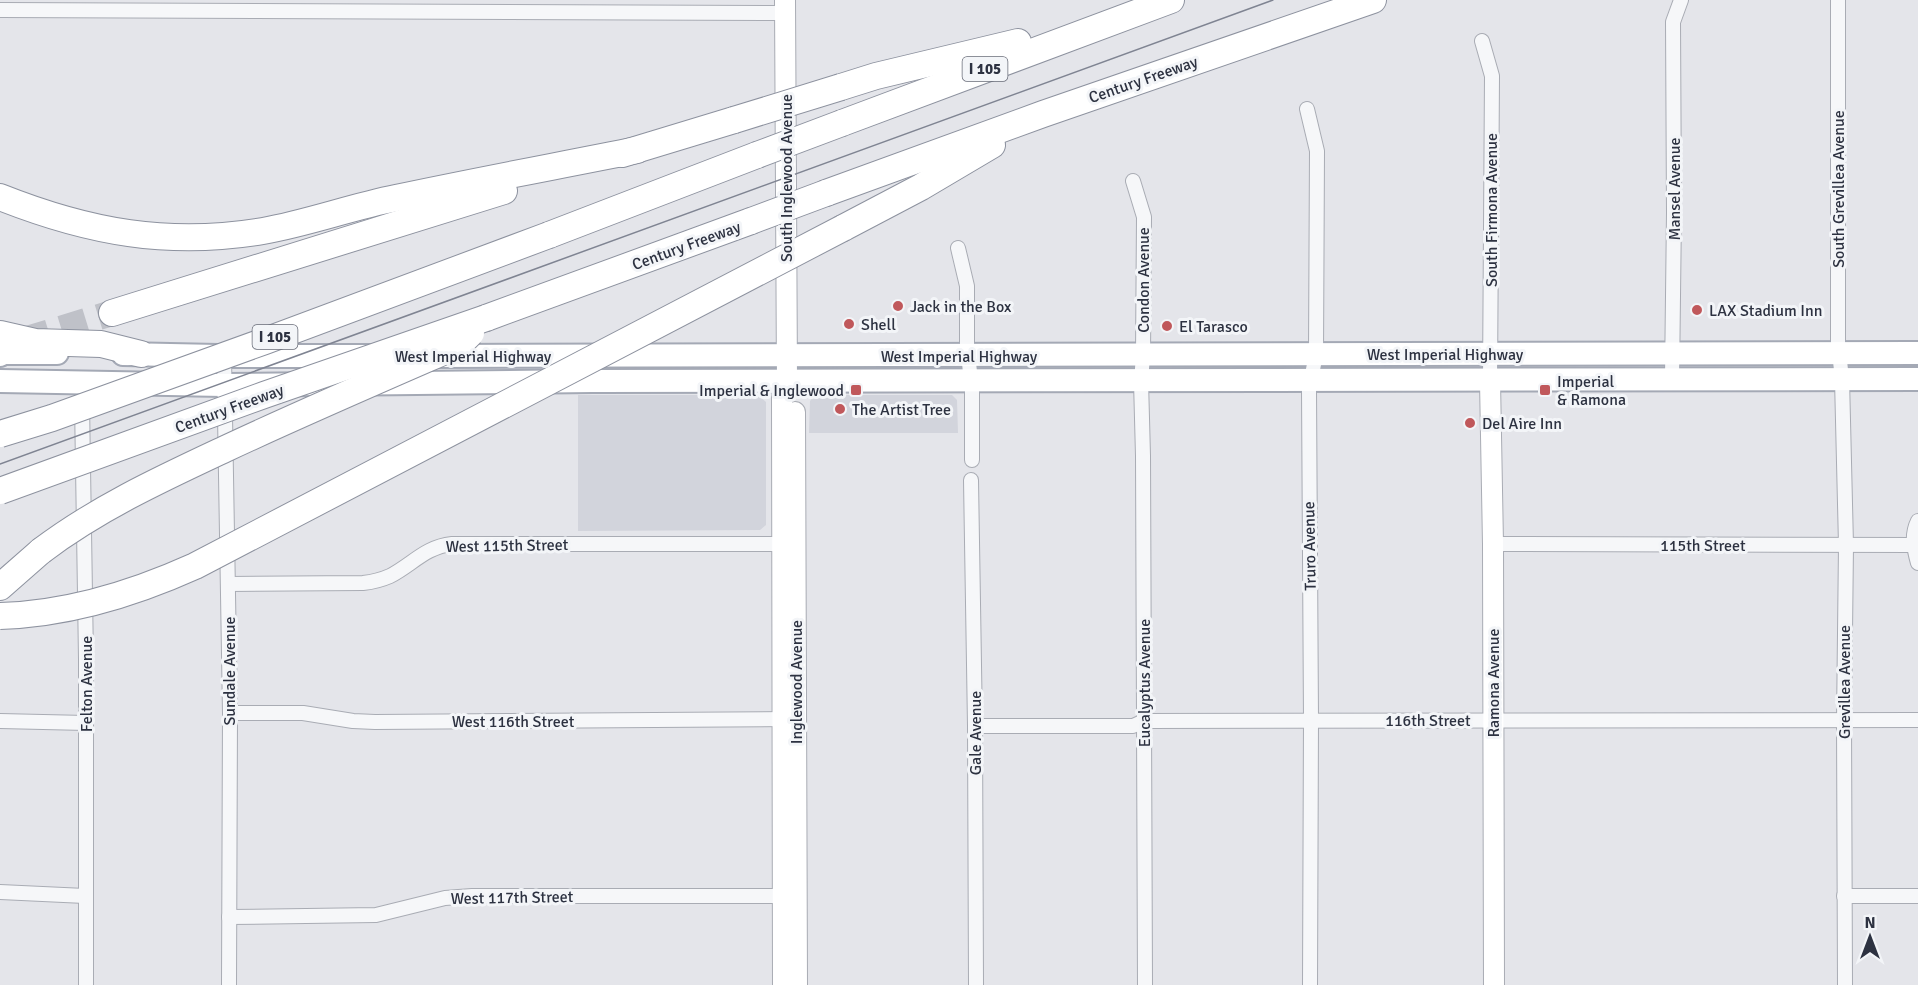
<svg xmlns="http://www.w3.org/2000/svg" width="1918" height="985" font-family="Signika,sans-serif">
  <rect width="100%" height="100%" fill="#e4e5ea"/>
  <g fill="#d2d4dc">
    <path d="M578,395h180l8,7v123l-6,5 -182,1z"/>
    <path d="M815,395h137l5,5 1,33h-149l1,-32z"/>
  </g>
  <g fill="none" stroke-linecap="round" stroke-linejoin="round">
    <path stroke="#bfc1c8" stroke-width="26" stroke-dasharray="26 13" stroke-linecap="butt" d="M24,340l88,-27"/>
    <g stroke="#a9acb4" stroke-width="16">
      <g id="street">
        <path d="M1838,0v343l4,36 4,166 -2,176 1,264"/>
        <path d="M0,10l785,3"/>
        <path d="M1482,41l10,35 -2,305"/>
        <path d="M1307,109l10,42 -1,203 -7,36 2,330 -1,265"/>
        <path d="M1133,181l11,36 -1,139 -2,25 2,75 2,529"/>
        <path d="M958,248l9,38v59l5,45v70"/>
        <path d="M224,356l6,357 -1,272"/>
        <path d="M1672,379l2,-166 -1,-191 8,-22"/>
        <path d="M82,402l4,257v326"/>
        <path d="M971,480l4,246 1,259"/>
        <path d="M1918,521c-7,14 -4,28 0,42"/>
        <path d="M1493,544l425,1"/>
        <path d="M228,584l135,-1c9,-1 18,-3 27,-7 23,-12 35,-29 62,-32h339"/>
        <path d="M230,713h73l50,8 22,1 416,-3"/>
        <path d="M0,721l86,2"/>
        <path d="M975,726h158l11,-5 774,-1"/>
        <path d="M0,892l85,4"/>
        <path d="M1844,896h74"/>
        <path d="M229,917l147,-2 69,-17 27,-2h317"/>
      </g>
    </g>
    <g stroke="#a9acb4" stroke-width="22">
      <g id="secondary">
        <path d="M1490,381l3,163 1,441"/>
        <path d="M795,412l2,573"/>
        <path d="M783,985l-1,-588 5,-16 -2,-381"/>
      </g>
    </g>
    <g stroke="#a4a9b5" stroke-width="26">
      <g id="primary">
        <path d="M123,354l95,2h151"/>
        <path d="M0,355l4,-2h53"/>
        <path d="M435,356l1483,-3"/>
        <path d="M0,381l224,4 368,-4 1326,-2"/>
      </g>
    </g>
    <g stroke="#8d929f" stroke-width="28">
      <g id="highway">
        <path d="M841,87l35,-11 142,-34"/>
        <path d="M842,123l329,-123"/>
        <path d="M622,154l112,-34"/>
        <path d="M826,193l217,-79 330,-114"/>
        <path d="M0,197c88,35 169,50 263,34 45,-8 88,-24 133,-33 80,-17 161,-32 241,-48"/>
        <path d="M843,228l78,-41 71,-42"/>
        <path d="M549,235l208,-80"/>
        <path d="M112,313l392,-122"/>
        <path d="M486,318l265,-97"/>
        <path d="M0,334l35,8 66,2 40,10"/>
        <path d="M0,587l41,-36"/>
      </g>
    </g>
    <use href="#street" stroke="#f6f7f9" stroke-width="14"/>
    <use href="#secondary" stroke="#fff" stroke-width="20"/>
    <use href="#primary" stroke="#fff" stroke-width="22"/>
    <use href="#highway" stroke="#fff" stroke-width="26"/>
    <path stroke="#7f8492" stroke-width="1.5" d="M0,464l1273,-464"/>
    <g stroke="#8d929f" stroke-width="28" stroke-linecap="butt">
      <g id="highway-bridge">
        <path d="M734,120l107,-33"/>
        <path d="M757,155l85,-32"/>
        <path d="M751,221l75,-28"/>
        <path d="M0,434l52,-16 213,-77 284,-106"/>
        <path d="M0,491l264,-96 222,-77"/>
        <path d="M41,551c57,-43 120,-72 184,-102 77,-36 156,-70 234,-104l12,-12"/>
        <path d="M0,616c69,-2 133,-22 195,-50l648,-338"/>
      </g>
    </g>
    <use href="#highway-bridge" stroke="#fff" stroke-width="26"/>
  </g>
  <g fill="#c0585b" stroke="#f3f5f8" stroke-width="2">
    <circle cx="898" cy="306" r="6"/>
    <circle cx="1697" cy="310" r="6"/>
    <circle cx="849" cy="324" r="6"/>
    <circle cx="1167" cy="326" r="6"/>
    <rect x="850" y="384" width="12" height="12" rx="3"/>
    <rect x="1539" y="384" width="12" height="12" rx="3"/>
    <circle cx="840" cy="409" r="6"/>
    <circle cx="1470" cy="423" r="6"/>
  </g>
  <g text-anchor="middle" stroke-width="6" stroke-linejoin="round" paint-order="stroke">
    <g fill="#f3f5f8" stroke="#686c78" stroke-width="1.5">
      <rect x="962.5" y="57" width="45" height="24" rx="4.5"/>
      <rect x="252.5" y="325" width="45" height="24" rx="4.5"/>
    </g>
    <g font-size="15" font-weight="bold" fill="#2d3241">
      <text x="985" y="74">I 105</text>
      <text x="275" y="342">I 105</text>
    </g>
    <g font-size="16" fill="#2d3241" stroke="#f3f5f8">
      <text transform="translate(1143 79) rotate(-19)" y="6">Century Freeway</text>
      <text transform="translate(786 178) rotate(-90)" y="6">South Inglewood Avenue</text>
      <text transform="translate(1674 189) rotate(-90)" y="6">Mansel Avenue</text>
      <text transform="translate(1838 189) rotate(-90)" y="6">South Grevillea Avenue</text>
      <text transform="translate(1491 210) rotate(-90)" y="6">South Firmona Avenue</text>
      <text transform="translate(686 245) rotate(-20)" y="6">Century Freeway</text>
      <text transform="translate(1143 280) rotate(-90)" y="6">Condon Avenue</text>
      <text x="1445" y="360">West Imperial Highway</text>
      <text x="473" y="362">West Imperial Highway</text>
      <text x="959" y="362">West Imperial Highway</text>
      <text transform="translate(229 408) rotate(-20)" y="6">Century Freeway</text>
      <text transform="translate(507 545) rotate(-1)" y="6">West 115th Street</text>
      <text x="1703" y="551">115th Street</text>
      <text transform="translate(1309 546) rotate(-91)" y="6">Truro Avenue</text>
      <text transform="translate(229 671) rotate(-90)" y="6">Sundale Avenue</text>
      <text transform="translate(796 682) rotate(-90)" y="6">Inglewood Avenue</text>
      <text transform="translate(1844 682) rotate(-90)" y="6">Grevillea Avenue</text>
      <text transform="translate(1144 683) rotate(-90)" y="6">Eucalyptus Avenue</text>
      <text transform="translate(1493 683) rotate(-90)" y="6">Ramona Avenue</text>
      <text transform="translate(86 684) rotate(-90)" y="6">Felton Avenue</text>
      <text x="1428" y="726">116th Street</text>
      <text x="513" y="727">West 116th Street</text>
      <text transform="translate(975 733) rotate(-90)" y="6">Gale Avenue</text>
      <text transform="translate(512 897) rotate(-1)" y="6">West 117th Street</text>
    </g>
    <g font-size="16" fill="#2d3241" stroke="#f3f5f8" text-anchor="start">
      <text x="910" y="312">Jack in the Box</text>
      <text x="1709" y="316">LAX Stadium Inn</text>
      <text x="861" y="330">Shell</text>
      <text x="1179" y="332">El Tarasco</text>
      <text x="1557" y="387">Imperial<tspan x="1557" dy="18">&amp; Ramona</tspan></text>
      <text x="844" y="396" text-anchor="end">Imperial &amp; Inglewood</text>
      <text x="852" y="415">The Artist Tree</text>
      <text x="1482" y="429">Del Aire Inn</text>
    </g>
  </g>
  <g transform="translate(1870 937)" stroke="#f3f5f8" stroke-width="4.5" paint-order="stroke">
  <path d="M0-4.5L10 22L0 15L-10 22Z" fill="#2d3241"/>
  <text y="-9" font-size="16" font-weight="bold" text-anchor="middle" fill="#2d3241">N</text>
  </g>
</svg>
